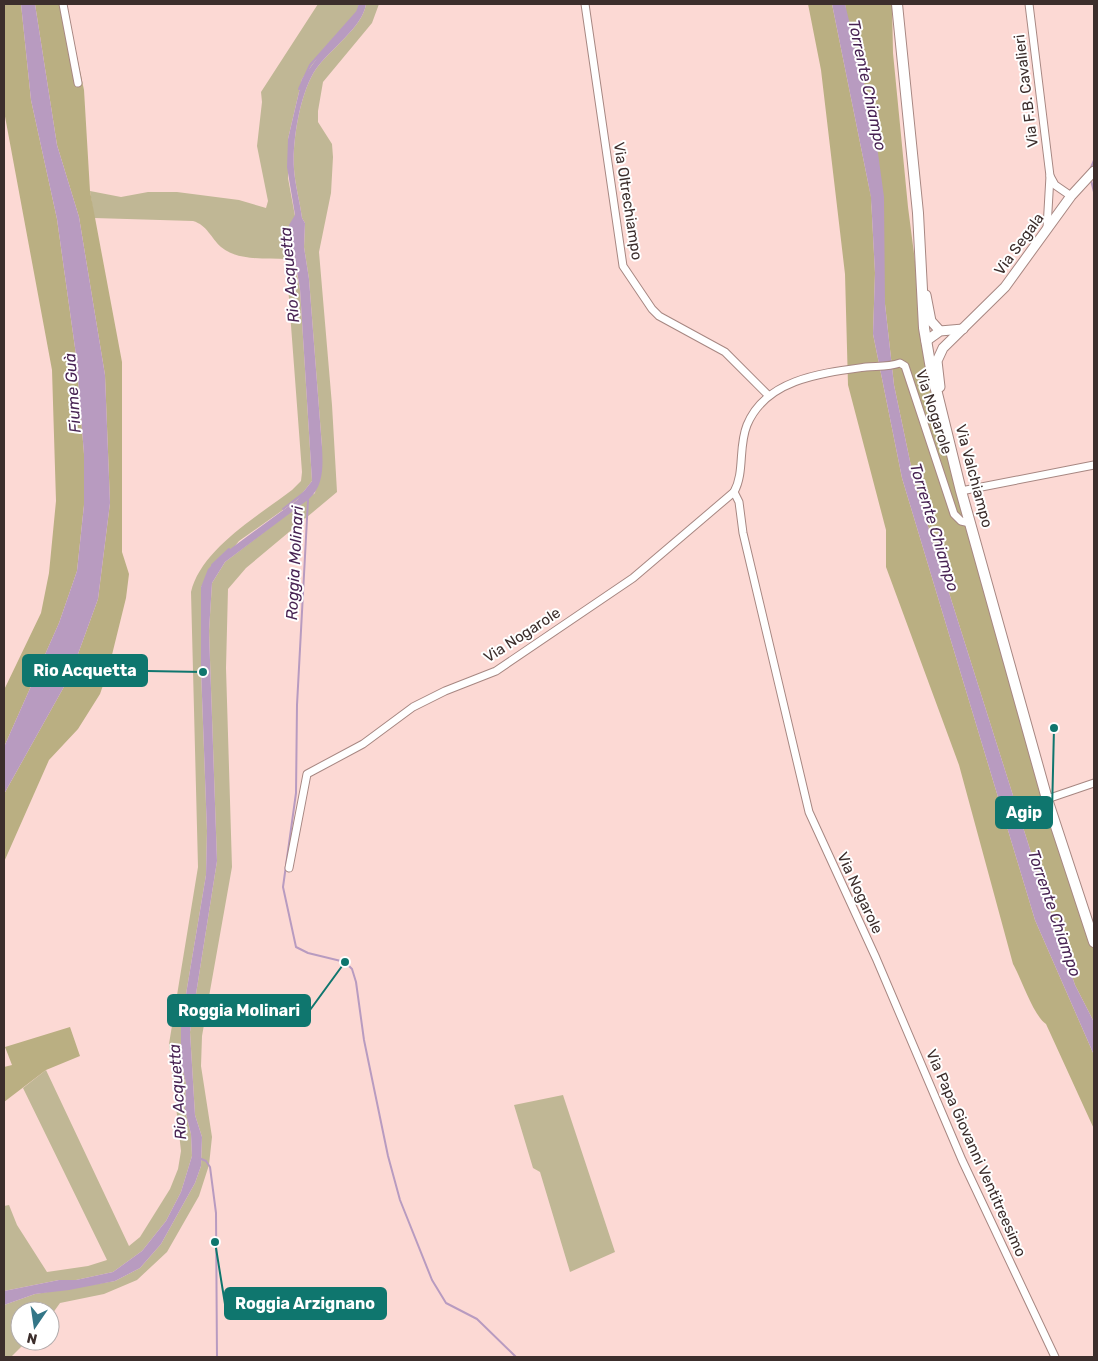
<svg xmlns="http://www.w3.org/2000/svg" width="1098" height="1361" font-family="Rubik,sans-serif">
  <rect width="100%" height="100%" fill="#fcd9d4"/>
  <g fill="#c0b795">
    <path d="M318,4h41l-2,9 -32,34 -23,32 -14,60v39l7,38 -4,14v15l9,44 12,192 -15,19 -58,41 -38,46v82l6,162 -1,44 -25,149v38l5,21 -1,27 6,24 1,22 -11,36 -15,29 -24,30 -29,21 -37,8h-17l-55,11v-85l5,-1 8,20 30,47 41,-6 19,-6 -84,-172 23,-18 83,176 11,-9 30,-48 8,-20 3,-18 -12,-107 29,-177 -7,-275c10,-43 67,-76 101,-102l9,-9 1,-9 -16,-213c-20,-1 -49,2 -65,-12 -10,-9 -14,-22 -28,-26l-99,-3 -4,-27 31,6 27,-5h29l62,8 27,8 2,-7 -11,-55 5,-44 -1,-10z"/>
    <path d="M366,4h13l-7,19 -49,59 -5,29v11l14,22 1,13 -2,36 -12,59 13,153 5,87 -91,76 -18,21 -2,79 6,199 -30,169 -1,30 11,71 -3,28 -10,31 -32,56 -30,28 -33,14 -44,9 -10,14v-6h-30v30h7l-16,16h-7v-52l31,-11 80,-13 25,-13 21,-24 34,-61 6,-17 1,-29 -7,-22 -5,-83 27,-171 -8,-230 3,-48 13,-21 90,-69 7,-46 -13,-168 -5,-32 1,-24 -3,-5c-2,-16 -7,-33 -8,-49 -2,-27 6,-77 22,-100 13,-19 47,-42 50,-65z"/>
    <path d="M563,1095l52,157 -45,20 -30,-100 -7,-4 -19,-63z"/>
  </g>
  <g fill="#baaf82">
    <path d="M4,4h17l10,96 26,119 19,136 8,99v51l-7,66 -18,52 -55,124v-57l37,-77 8,-40 7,-72 -4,-131 -48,-259z"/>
    <path d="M35,4h31l18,86 6,101 32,171v190l7,22 -3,24 -18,73 -8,23 -22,35 -29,31 -45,102v-68l66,-118 28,-77 12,-96 -5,-128 -26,-158 -22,-72z"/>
    <path d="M808,4h24l39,193 4,76 -2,61 29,144 133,442 59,135v74l-48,-105c-13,-9 -24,-44 -33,-60l-54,-199 -73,-198v-37l-38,-145 -3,-111 -24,-204z"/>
    <path d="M845,4h47l1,49 15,154 20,155 31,116 135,467v77l-19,-37 -41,-123 -119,-377 -21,-100 -9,-81z"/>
    <path d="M70,1027l10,29 -34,14 -42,32v-35l8,-2 -7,-18z"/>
  </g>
  <g fill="#b89bc0">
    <path d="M21,4h14l22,141 22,72 26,158 5,128 -12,96 -28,77 -66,118v-47l55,-124 18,-52 7,-66v-51l-8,-99 -19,-136 -26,-119z"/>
    <path d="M359,4h7c-3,23 -37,46 -50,65 -16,23 -24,73 -22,100 1,16 6,33 8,49l3,5 -1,24 5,32 13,168c1,19 2,38 -13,52l-84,63 -13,21 -3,48 8,230 -27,171 5,83 7,22 -1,29 -6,17 -34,61 -21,24 -25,13 -46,9 -34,4 -31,11v-14l55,-11h17l37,-8 29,-21 24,-30 15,-29 11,-36 -1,-22 -6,-24 1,-27 -5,-21v-38l25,-149 1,-44 -6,-162v-82l7,-18 14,-14 75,-55 15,-19 -12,-192 -11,-64 6,-10 -8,-48 1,-28 14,-60 23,-32 32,-34z"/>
    <path d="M832,4h13l29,120 10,73 1,107 9,81 21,100 119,377 41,123 19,37v33l-59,-135 -133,-442 -29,-144 2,-61 -4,-76z"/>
  </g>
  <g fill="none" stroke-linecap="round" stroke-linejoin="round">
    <g stroke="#b89bc0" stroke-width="2">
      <path d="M299,89l11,-24 47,-53 3,-8"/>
      <path d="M1090,170l4,-10"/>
      <path d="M1091,180l3,12"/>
      <path d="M308,500l-11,205 -1,88 -13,94 13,60 12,6 37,9 7,7 4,13 8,58 24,116 12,44 32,80 14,23 31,16 39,38"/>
      <path d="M283,509l23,-18"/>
      <path d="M212,565l17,-16"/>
      <path d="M199,1158l7,3 4,6 6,46 1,144"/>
    </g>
    <g stroke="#a78782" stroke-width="9">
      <g id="minor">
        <path d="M63,4l15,79"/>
        <path d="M585,4l38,262 29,43 7,7 66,36 43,43"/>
        <path d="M1029,4l21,172 -3,52"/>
        <path d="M1050,176l5,9 16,11"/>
        <path d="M961,491l133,-26"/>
        <path d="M734,492l5,10 4,31 66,279 67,146 86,202 93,197"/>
        <path d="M1047,799l47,-16"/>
        <path d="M289,868l18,-94 56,-30 50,-37 32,-16 51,-20 137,-93 101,-86c11,-20 4,-45 13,-67 19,-46 75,-52 119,-58 11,-1 23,0 34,-4l5,3 49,148 7,7 9,2"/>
      </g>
    </g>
    <g stroke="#a78782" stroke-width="11">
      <g id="tertiary">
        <path d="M926,295l5,26 9,10"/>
        <path d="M926,341l14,-10 23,-2"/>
        <path d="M940,387l-3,-26 6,-13 62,-61 66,-91 23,-25"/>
      </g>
    </g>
    <g stroke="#a78782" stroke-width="12">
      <path id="secondary" d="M897,4l21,209 6,115 7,41 30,122 86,308 47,143"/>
    </g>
    <use href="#minor" stroke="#fff" stroke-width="7"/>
    <use href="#tertiary" stroke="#fff" stroke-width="9"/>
    <use href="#secondary" stroke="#fff" stroke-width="10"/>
  </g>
  <g text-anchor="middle" stroke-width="4" stroke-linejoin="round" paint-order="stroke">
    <g font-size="15" fill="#3c2e2c" stroke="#fff">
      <text transform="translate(1026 91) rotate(-97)" y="5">Via F.B. Cavalieri</text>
      <text transform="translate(628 201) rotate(81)" y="5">Via Oltrechiampo</text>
      <text transform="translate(1019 244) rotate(-54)" y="5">Via Segala</text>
      <text transform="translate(934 412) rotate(72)" y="5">Via Nogarole</text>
      <text transform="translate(974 476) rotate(75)" y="5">Via Valchiampo</text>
      <text transform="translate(522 635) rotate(-33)" y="5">Via Nogarole</text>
      <text transform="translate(860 893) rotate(65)" y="5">Via Nogarole</text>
      <text transform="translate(976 1153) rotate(66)" y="5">Via Papa Giovanni Ventitreesimo</text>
    </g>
    <g font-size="16" font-style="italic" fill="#482353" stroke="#fff">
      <text transform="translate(868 85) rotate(78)" y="6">Torrente Chiampo</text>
      <text transform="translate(289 275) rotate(-95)" y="6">Rio Acquetta</text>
      <text transform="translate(72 393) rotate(-94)" y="6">Fiume Guà</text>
      <text transform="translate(935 527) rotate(73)" y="6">Torrente Chiampo</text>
      <text transform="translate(294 563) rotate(-87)" y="6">Roggia Molinari</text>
      <text transform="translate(1055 913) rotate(71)" y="6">Torrente Chiampo</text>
      <text transform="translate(177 1092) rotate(-94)" y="6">Rio Acquetta</text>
    </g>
  </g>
  <path fill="none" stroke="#0f766e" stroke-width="2" d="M203 672L147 671M1054 728L1052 813M345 962L310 1010M215 1242L225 1304"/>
  <g fill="#0f766e" stroke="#fff" stroke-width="2">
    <circle cx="203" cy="672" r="5"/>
    <circle cx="1054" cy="728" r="5"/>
    <circle cx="345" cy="962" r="5"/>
    <circle cx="215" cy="1242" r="5"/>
  </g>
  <g fill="#0f766e" stroke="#0f766e" stroke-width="2">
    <rect x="23" y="655" width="124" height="31" rx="5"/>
    <rect x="996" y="797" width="56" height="31" rx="5"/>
    <rect x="168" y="995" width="142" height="31" rx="5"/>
    <rect x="225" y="1288" width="161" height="31" rx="5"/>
  </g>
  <g font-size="16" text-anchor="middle" font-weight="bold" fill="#fff">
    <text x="85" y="676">Rio Acquetta</text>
    <text x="1024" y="818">Agip</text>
    <text x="239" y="1016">Roggia Molinari</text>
    <text x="305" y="1309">Roggia Arzignano</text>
  </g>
  <rect width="1098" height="1361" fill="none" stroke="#3c2e2c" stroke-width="10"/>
  <g transform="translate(35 1326) rotate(193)"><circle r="24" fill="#ffffff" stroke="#b1abab"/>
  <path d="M0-4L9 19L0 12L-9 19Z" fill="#337687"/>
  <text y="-8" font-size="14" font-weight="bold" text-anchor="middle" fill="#3c2e2c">N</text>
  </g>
</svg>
